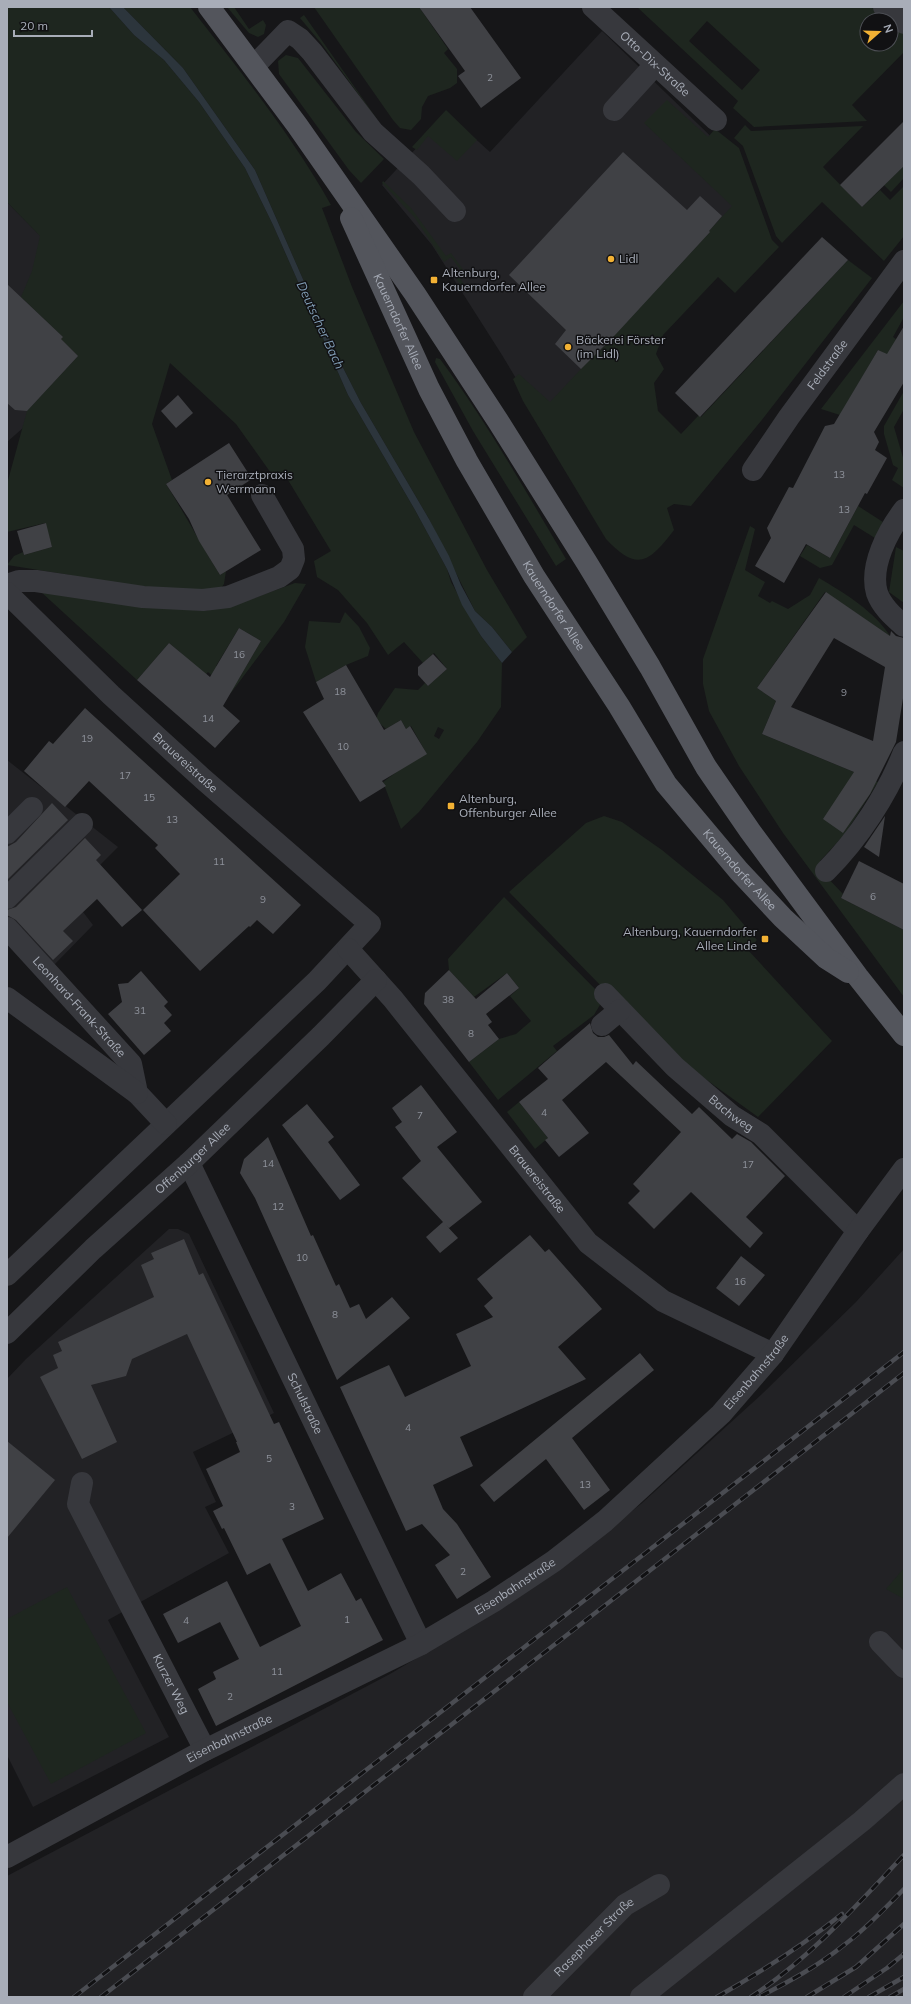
<svg xmlns="http://www.w3.org/2000/svg" width="911" height="2004" font-family="Mulish,sans-serif">
  <rect width="100%" height="100%" fill="#161618"/>
  <g fill="#222225">
    <path d="M602,31l128,124 19,44 -190,217 -24,-6 -33,-55 -70,-110 -50,-60 66,-71 42,38z"/>
    <path d="M7,202l110,112 -93,113 -17,15z"/>
    <path d="M7,760l111,87 -48,48 23,30 -39,40 -47,-49z"/>
    <path d="M169,1229h9l11,5 85,179 -81,39 23,50 -11,5 24,46 -121,67 61,117 -136,70 -26,-52v-376l19,-20z"/>
    <path d="M904,1249v748h-897v-121l383,-202 125,-74 126,-96 121,-110 94,-92z"/>
  </g>
  <g fill="#1e261f" fill-rule="evenodd">
    <path d="M7,7h102l25,28 30,25 35,42 46,66 28,57 75,170 67,115 32,59 4,13 30,54 21,27 -1,44 -24,35 -58,70 -18,17 -18,-47 42,-31 -14,-25 -5,3 -5,-9 -15,9 -10,-9 2,-7 17,-25 23,2 7,-7 3,3 19,-17 -13,-16 -11,10 -19,-21 -16,13 -21,-32 -29,-33 -21,-13 -3,-16 17,-10 -43,-71 -15,-4 -37,-52 -66,-61 -18,61 20,56 -6,4c19,30 35,61 54,91l6,-4 -2,13 -5,7 -14,2 -112,-11 -23,-7 -63,-10 7,-9 9,-4 1,3 28,-8 -7,-24 -38,9v-48l20,-73 51,-55 -17,-17 2,-2 -42,-40 11,-26 8,-35 -33,-34zM438,727l6,3 -5,9 -5,-3z"/>
    <path d="M123,7h67c50,64 101,127 141,198l-9,3 30,79 62,145 73,138 40,67 -15,15 -20,-25 -17,-16 -46,-92 -68,-116 -26,-51 -80,-182 -72,-102z"/>
    <path d="M227,7h7l15,22 14,-9 3,5 -2,9 -6,3 -9,-4z"/>
    <path d="M314,7h105l29,42 -4,4 13,16v14l-7,5 -22,8 -6,11 -1,12 -10,11 -11,-2 -7,-8z"/>
    <path d="M637,7h234l18,13h-22v24h24v-22l13,10v20l-52,53 15,16 -113,6 -21,-19 5,-7zM707,21l53,49 -18,20 -53,-49z"/>
    <path d="M304,15l73,104 1,2 -57,-78 -21,-25z"/>
    <path d="M286,55l12,3 58,74 28,27 -23,24 -12,-13 -70,-96 -1,-13z"/>
    <path d="M667,100l41,37 7,-8 24,19 33,92 7,7 -44,46 -17,-16 -55,58 -7,19 8,15 -10,14 4,28 23,23 18,-19 2,2 147,-157 24,18 -111,143 -70,85 -17,-2 -7,4 7,22c-25,33 -37,42 -68,9l-83,-138 -10,-22 6,-5 31,28 45,-48h2l113,-122 -1,-1 23,-25 -88,-83z"/>
    <path d="M446,110l31,30 -20,21 -29,-25 -11,14 -5,-3z"/>
    <path d="M745,125l6,6 112,-5 -40,41 39,40 18,-17 10,10 14,-14v50l-20,25 -62,-59 -40,41 -6,-7 -33,-90 -9,-8z"/>
    <path d="M904,166v12l-13,14 -7,-7z"/>
    <path d="M383,181l28,27 35,48 5,-3 13,18 -6,4 11,17 -3,1 -13,-19 7,-5 -9,-12 -7,5 -29,-44 -33,-35z"/>
    <path d="M904,301v16l-11,20 11,8v20l-26,-15 -38,65 -19,-6z"/>
    <path d="M436,358l4,1c47,63 86,133 126,200l-10,7 -83,-135 -38,-69z"/>
    <path d="M904,391v18l-10,18 10,34v27l-12,-8 6,-12 -5,-3 -9,-31v-8z"/>
    <path d="M858,506l25,16 -8,16 -21,-13 -22,40 -12,3 -20,-12 7,-11 23,13z"/>
    <path d="M750,526l5,3 -10,41 20,12 -7,14 12,7 2,-2 16,8 22,-14 9,-17c27,16 55,33 72,59l-66,-45 -68,96 19,13 -14,33 116,48 -33,52 -25,27 4,13 19,20 -2,4 63,32v67l-121,-164 -44,-67 -30,-55 -6,-27v-25z"/>
    <path d="M896,547l8,4v52l-15,-11z"/>
    <path d="M295,583l11,1 -22,38 -53,71 -23,-21 -11,13 -16,-32 -12,-10 -32,37 -97,-89 67,11 98,9 35,-8zM239,628l22,13 -23,39 -22,-14z"/>
    <path d="M345,612l14,15 11,21 -2,8 -22,9 -30,17 -11,-35 4,-26 31,2z"/>
    <path d="M604,816l18,6 40,28 61,50 34,40 -9,10 84,91 -74,76 -72,-52 -83,-77 -94,-96 77,-69z"/>
    <path d="M504,897l100,101 -10,17 -41,31 4,5 -59,49 -29,-38 30,-23 17,-5 15,-13 -21,-25 9,-8 -12,-15 -33,24 -25,-27 -1,-11z"/>
    <path d="M519,1102l29,36 -13,11 -28,-37z"/>
    <path d="M904,1568v31l-18,-10z"/>
    <path d="M67,1587l79,146 -95,51 -44,-82v-83z"/>
  </g>
  <path fill="#2c353c" d="M109,7h14l60,61 72,102 80,182 26,51 68,116 20,37 12,29 14,26 17,16 20,25 -10,11 -21,-27 -19,-31 -15,-36 -32,-59 -67,-115 -75,-170 -28,-57 -46,-66 -35,-42 -30,-25z"/>
  <g fill="#404145" fill-rule="evenodd">
    <path d="M419,7h51l51,71 -40,30 -23,-32 7,-5z"/>
    <path d="M904,121v45l-42,41 -22,-22z"/>
    <path d="M623,152l64,58 13,-14 22,20 -13,15 1,1 -94,102 -35,35 -26,-25 11,-14 -57,-55z"/>
    <path d="M822,237l26,23 -148,157 -25,-24z"/>
    <path d="M7,284l56,53 -2,2 17,17 -51,55 -12,-1 -8,-7z"/>
    <path d="M904,326v56l-30,50 5,10 -4,8 12,8 -20,36 -2,-1 -35,65 -24,-14 -22,39 -29,-17 16,-28 -4,-10 22,-41 4,1 32,-62 9,-2 44,-74 9,4z"/>
    <path d="M178,395l15,18 -17,15 -15,-17z"/>
    <path d="M229,443l23,36 -25,16 34,55 -41,25 -21,-34 -10,-22 -23,-35z"/>
    <path d="M46,523l6,24 -28,8 -7,-24z"/>
    <path d="M826,592l64,44 1,-5 5,5 8,2v54l-8,50 -26,52 -27,39 -20,-14 31,-47 -92,-38 14,-33 -19,-13zM834,638l51,29 -12,74 -82,-34z"/>
    <path d="M239,628l22,13 -38,65 17,15 -25,27 -78,-68 32,-37 41,34z"/>
    <path d="M433,654l14,15 -19,17 -10,-11v-8z"/>
    <path d="M346,665l38,65 17,-10 5,9 4,-3 17,28 -45,27 4,5 -26,16 -57,-90 21,-13 -8,-17z"/>
    <path d="M85,708l216,197 -28,29 -16,-14 -7,7 -1,-1 -49,45 -57,-61 37,-36 -25,-26 3,-3 -69,-64 -24,26 -41,-36 25,-30 4,3z"/>
    <path d="M52,803l16,17 -61,60v-33l9,-5z"/>
    <path d="M885,816l-6,41 -15,-10z"/>
    <path d="M85,838l16,17 -5,5 46,50 -20,17 -25,-28 -34,32 10,10 -20,19 -37,-40 -9,-5v-5l9,-3z"/>
    <path d="M859,861l45,23v46l-63,-32z"/>
    <path d="M449,970l27,29 31,-26 12,15 -33,26 6,8 -4,3 11,14 -30,23 -45,-58 1,-11z"/>
    <path d="M141,971l27,31 -4,4 8,9 -8,8 7,8 -27,24 -36,-41 14,-12 -4,-18 10,-1z"/>
    <path d="M590,1023l3,10 5,4h6l5,-2 24,30 3,-4 56,53 7,-7 33,32 5,-5 14,8 34,34 -39,41 17,16 -13,15 -59,-56 -37,37 -26,-26 12,-12 -7,-7 48,-52 -75,-70 -44,38 27,33 -30,24 -14,-17 3,-2 -29,-36 29,-23 -10,-11z"/>
    <path d="M421,1085l36,47 -20,15 45,55 -33,26 -3,-3 12,13 -18,15 -14,-16 17,-15 -41,-44 19,-17 -26,-34 7,-5 -10,-14z"/>
    <path d="M307,1104l27,33 -6,5 32,43 -20,15 -58,-75z"/>
    <path d="M268,1137l43,99 2,-1 23,51 3,-2 11,24 9,-4 7,15 26,-22 18,21 -73,62 -82,-182 -15,-25 4,-14z"/>
    <path d="M530,1235l15,17 4,-3 53,60 -44,38 28,32 -126,58 13,29 -40,19 10,24 14,15 34,53 -34,22 -22,-34 15,-10 -28,-31 -16,7 -66,-144 49,-22 16,32 66,-31 -15,-32 37,-17 -9,-11 9,-8 -16,-19z"/>
    <path d="M184,1239l15,36 4,-2 71,151 5,-2 45,97 -42,20 26,52 33,-18 15,28 5,-3 22,42 -167,86 -18,-37 18,-10 -3,-7 26,-13 -19,-37 -42,21 -15,-29 64,-33 33,66 41,-21 -31,-63 -23,12 -23,-47 -2,1 -9,-18 10,-5 -17,-37 34,-17 -4,-10h1l-50,-108 -55,25 -6,17 -35,9 26,57 -35,17 -42,-82 18,-9 -5,-13 9,-4 -4,-9 96,-45 -13,-32 13,-6 -3,-6z"/>
    <path d="M741,1256l24,19 -26,31 -23,-18z"/>
    <path d="M640,1353l14,17 -82,68 38,52 -26,20 -38,-51 -52,43 -14,-17z"/>
    <path d="M7,1441l48,39 -48,58z"/>
  </g>
  <g fill="none" stroke-linecap="round" stroke-linejoin="round">
    <g stroke="#37383d" stroke-width="22">
      <path id="s1" d="M593,7l123,113"/>
      <path d="M884,7l20,16"/>
      <path d="M254,66l34,-35 12,8 12,13 61,80 48,43 34,36"/>
      <path d="M614,110l41,-45"/>
      <path id="s2" d="M753,470l36,-53 115,-156"/>
      <path d="M904,510c-16,21 -35,56 -27,83 5,14 17,24 27,33"/>
      <path d="M7,585l12,-4h17l107,16 60,3 25,-3 51,-20 11,-8 4,-10 -1,-10 -31,-54"/>
      <path id="s3" d="M7,593l104,102 92,84 167,145 -53,57 -310,294"/>
      <path d="M7,833l25,-25"/>
      <path d="M826,871c33,-33 61,-76 78,-119"/>
      <path d="M7,898l75,-74"/>
      <path id="s4" d="M7,928l124,136 6,29 29,31"/>
      <path id="s5" d="M348,949l45,50 195,244 75,58 110,53"/>
      <path id="s6" d="M605,994l70,73 57,49 29,18 97,97"/>
      <path d="M7,998l130,95"/>
      <path d="M602,1025l18,-15"/>
      <path id="s7" d="M189,1163l232,481"/>
      <path id="s8" d="M7,1333l86,-84 96,-86 132,-127 55,-56"/>
      <path id="s9" d="M82,1483l-4,21 127,246"/>
      <path d="M880,1642l24,25"/>
      <path id="s10" d="M7,1857l198,-107 216,-106 73,-43 60,-40 51,-40 116,-107 52,-60 85,-123 46,-62"/>
      <path id="s11" d="M534,1997l91,-92 34,-20"/>
      <path d="M641,1997l221,-176 42,-37"/>
    </g>
    <g stroke="#53555c" stroke-width="22">
      <path d="M209,7l88,118 118,169 83,127 89,142 63,104 56,100 44,64 108,146 46,58"/>
      <path id="s12" d="M351,218l78,171 38,72 67,115 85,130 47,78 73,87 44,47 43,40 22,14"/>
    </g>
    <g stroke="#4a4c52" stroke-width="4.5">
      <g id="rail">
        <path d="M761,1996c29,-15 57,-30 83,-51 22,-16 41,-37 60,-56"/>
        <path d="M74,1997l830,-645"/>
        <path d="M101,1997l803,-624"/>
        <path d="M717,1997c44,-25 85,-51 125,-83"/>
        <path d="M751,1997c59,-39 105,-91 153,-142"/>
        <path d="M807,1997l49,-30 48,-43"/>
        <path d="M844,1997l43,-29 17,-14"/>
        <path d="M869,1997l35,-20"/>
        <path d="M890,1997l14,-8"/>
      </g>
    </g>
    <use href="#rail" stroke="#111113" stroke-width="3" stroke-dasharray="9" stroke-linecap="butt"/>
  </g>
  <g fill="#f2b134" stroke="#111113" stroke-width="1.5">
    <circle cx="611" cy="259" r="4"/>
    <rect x="430" y="276" width="8" height="8" rx="2"/>
    <circle cx="568" cy="347" r="4"/>
    <circle cx="208" cy="482" r="4"/>
    <rect x="447" y="802" width="8" height="8" rx="2"/>
    <rect x="761" y="935" width="8" height="8" rx="2"/>
  </g>
  <g text-anchor="middle" stroke-width="3" stroke-linejoin="round" paint-order="stroke">
    <g font-size="10" fill="#8e929b">
      <text x="490" y="81">2</text>
      <text x="839" y="478">13</text>
      <text x="844" y="513">13</text>
      <text x="239" y="658">16</text>
      <text x="340" y="695">18</text>
      <text x="844" y="696">9</text>
      <text x="208" y="722">14</text>
      <text x="87" y="742">19</text>
      <text x="343" y="750">10</text>
      <text x="125" y="779">17</text>
      <text x="149" y="801">15</text>
      <text x="172" y="823">13</text>
      <text x="219" y="865">11</text>
      <text x="873" y="900">6</text>
      <text x="263" y="903">9</text>
      <text x="448" y="1003">38</text>
      <text x="140" y="1014">31</text>
      <text x="471" y="1037">8</text>
      <text x="544" y="1116">4</text>
      <text x="420" y="1119">7</text>
      <text x="268" y="1167">14</text>
      <text x="748" y="1168">17</text>
      <text x="278" y="1210">12</text>
      <text x="302" y="1261">10</text>
      <text x="740" y="1285">16</text>
      <text x="335" y="1318">8</text>
      <text x="408" y="1431">4</text>
      <text x="269" y="1462">5</text>
      <text x="585" y="1488">13</text>
      <text x="292" y="1510">3</text>
      <text x="463" y="1575">2</text>
      <text x="347" y="1623">1</text>
      <text x="186" y="1624">4</text>
      <text x="277" y="1675">11</text>
      <text x="230" y="1700">2</text>
    </g>
    <g font-size="12" fill="#a8adb8" stroke="#111113">
      <text dy="4" stroke="none"><textPath href="#s1" startOffset="84">Otto-Dix-Straße</textPath></text>
      <text dy="4" stroke="none"><textPath href="#s12" startOffset="114">Kauerndorfer Allee</textPath></text>
      <text dy="4" stroke="none"><textPath href="#s2" startOffset="129">Feldstraße</textPath></text>
      <text dy="4" stroke="none"><textPath href="#s12" startOffset="438">Kauerndorfer Allee</textPath></text>
      <text dy="4" stroke="none"><textPath href="#s3" startOffset="246">Brauereistraße</textPath></text>
      <text dy="4" stroke="none"><textPath href="#s12" startOffset="762">Kauerndorfer Allee</textPath></text>
      <text dy="4" stroke="none"><textPath href="#s4" startOffset="107">Leonhard-Frank-Straße</textPath></text>
      <text dy="4" stroke="none"><textPath href="#s6" startOffset="174">Bachweg</textPath></text>
      <text dy="4" stroke="none"><textPath href="#s8" startOffset="255">Offenburger Allee</textPath></text>
      <text dy="4" stroke="none"><textPath href="#s5" startOffset="298">Brauereistraße</textPath></text>
      <text dy="4" stroke="none"><textPath href="#s10" startOffset="900">Eisenbahnstraße</textPath></text>
      <text dy="4" stroke="none"><textPath href="#s7" startOffset="267">Schulstraße</textPath></text>
      <text dy="4" stroke="none"><textPath href="#s10" startOffset="576">Eisenbahnstraße</textPath></text>
      <text dy="4" stroke="none"><textPath href="#s9" startOffset="224">Kurzer Weg</textPath></text>
      <text dy="4" stroke="none"><textPath href="#s10" startOffset="252">Eisenbahnstraße</textPath></text>
      <text dy="4" stroke="none"><textPath href="#s11" startOffset="85">Rasephaser Straße</textPath></text>
    </g>
    <g font-size="12" fill="#a8adb8" stroke="#111113" text-anchor="start">
      <text x="619" y="263">Lidl</text>
      <text x="442" y="277">Altenburg,<tspan x="442" dy="14">Kauerndorfer Allee</tspan></text>
      <text x="576" y="344">Bäckerei Förster<tspan x="576" dy="14">(im Lidl)</tspan></text>
      <text x="216" y="479">Tierarztpraxis<tspan x="216" dy="14">Werrmann</tspan></text>
      <text x="459" y="803">Altenburg,<tspan x="459" dy="14">Offenburger Allee</tspan></text>
      <text x="757" y="936" text-anchor="end">Altenburg, Kauerndorfer<tspan x="757" dy="14">Allee Linde</tspan></text>
    </g>
    <g font-size="13" font-style="italic" fill="#7f9bb3" stroke="#111113">
      <text transform="translate(321 325) rotate(65)" y="5">Deutscher Bach</text>
    </g>
  </g>
  <rect width="911" height="2004" fill="none" stroke="#a8adb8" stroke-width="16"/>
  <g transform="translate(879 32) rotate(70)"><circle r="19" fill="#111113" stroke="#4d4f55"/>
  <path d="M0-3L7 15L0 10L-7 15Z" fill="#f2b134"/>
  <text y="-6" font-size="11" font-weight="bold" text-anchor="middle" fill="#a8adb8">N</text>
  </g>
  <path d="M14 30v6h78v-6" fill="none" stroke="#a8adb8" stroke-width="2"/>
  <text x="20" y="30" font-size="12" fill="#a8adb8" stroke="#111113" stroke-width="3" paint-order="stroke">20 m</text>
</svg>
